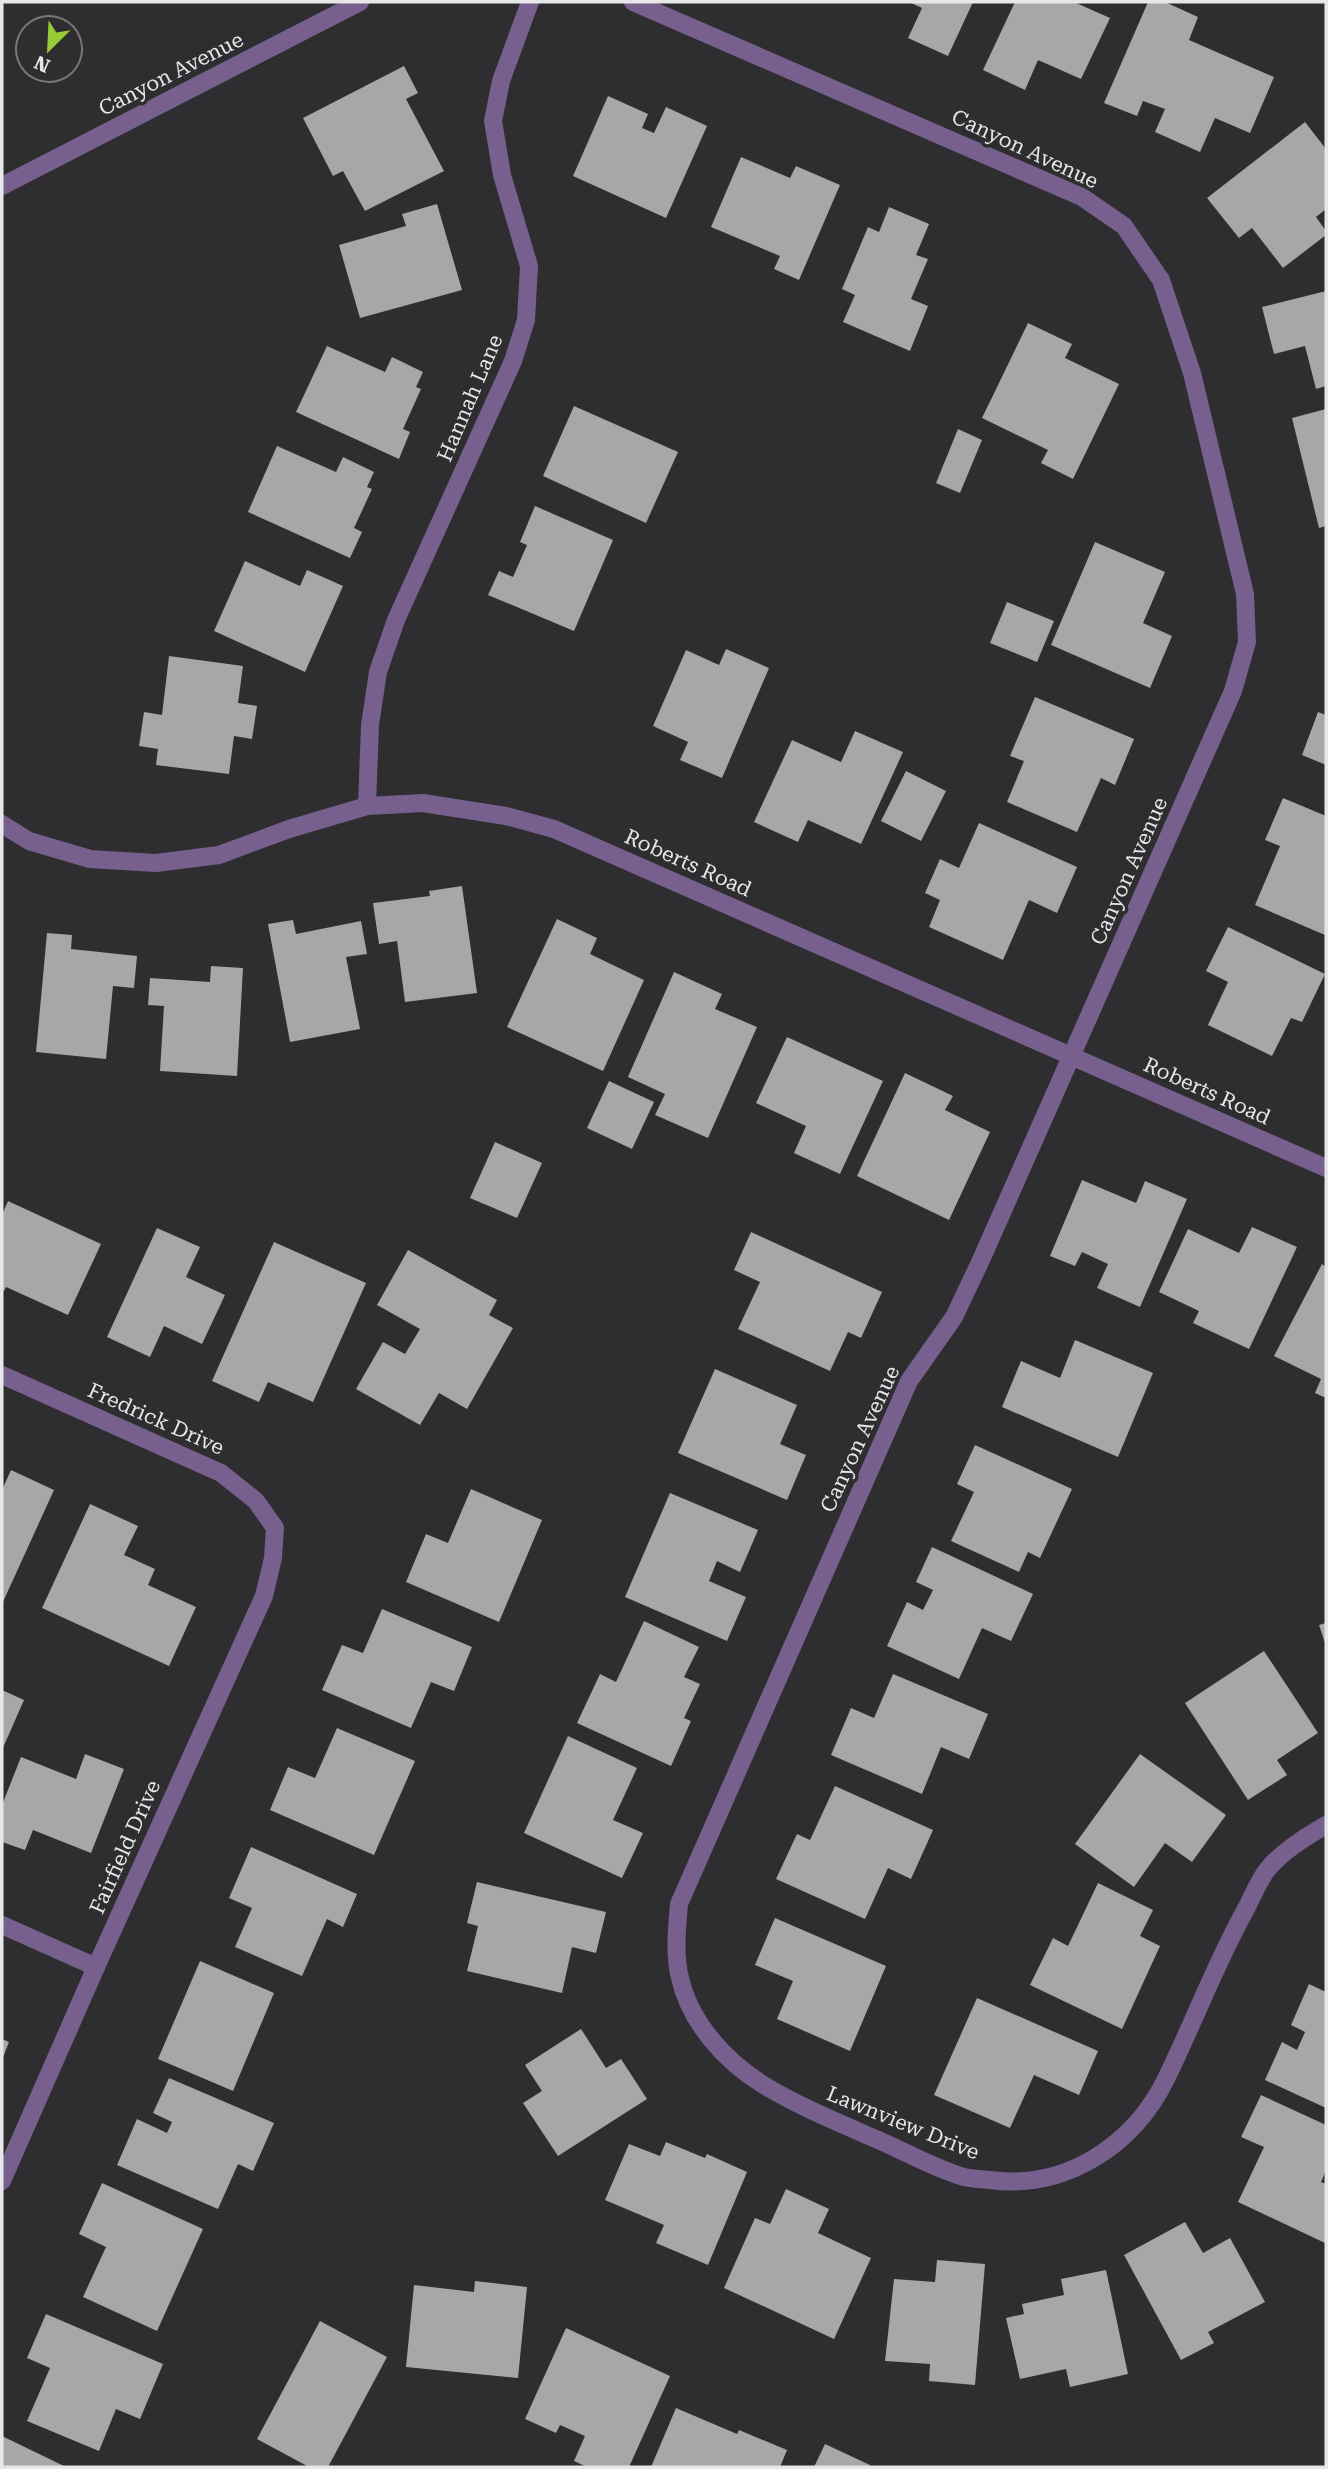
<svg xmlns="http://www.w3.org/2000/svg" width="1328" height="2469" font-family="'Roboto Serif',serif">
  <rect width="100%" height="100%" fill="#2e2d2f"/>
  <g fill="#a7a6a9">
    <path d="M909,2h64l-25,54 -40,-18 14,-30z"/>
    <path d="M1015,2h59l36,16 -29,61 -43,-19 -13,30 -42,-20z"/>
    <path d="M1148,2h17l33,15 -9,23 85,37 -24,56 -35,-15 -15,34 -45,-20 10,-23 -22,-8 -6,15 -33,-13z"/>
    <path d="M404,66l14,27 -12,6 38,72 -79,40 -22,-40 -10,5 -30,-58z"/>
    <path d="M608,96l40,18 -6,14 12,5 12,-26 41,19 -41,92 -93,-42z"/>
    <path d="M1305,122l21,27v60l-10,8 10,14v4l-43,33 -31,-40 -13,10 -32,-40z"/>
    <path d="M741,157l49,21 6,-12 44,19 -41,95 -25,-11 6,-13 -69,-29z"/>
    <path d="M437,204l25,86 -102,28 -21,-73 67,-19 -4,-12z"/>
    <path d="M889,207l40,17 -13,31 12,4 -17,40 17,7 -18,45 -67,-29 12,-27 -13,-6 26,-62 11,5z"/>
    <path d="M1326,291v95l-10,3 -11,-43 -31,8 -12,-47z"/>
    <path d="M1028,323l44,21 -7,14 54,26 -46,95 -32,-16 7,-13 -66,-32z"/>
    <path d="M327,346l58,26 7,-15 31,15 -7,15 5,2 -18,40 7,3 -11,27 -103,-47z"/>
    <path d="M574,406l104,46 -32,71 -103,-47z"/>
    <path d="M1326,409v117l-7,2 -27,-110z"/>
    <path d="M958,429l24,11 -22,53 -24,-10z"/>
    <path d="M277,446l59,26 7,-15 31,15 -7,15 5,2 -18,39 8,4 -12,26 -102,-46z"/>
    <path d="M535,506l78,34 -39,91 -86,-36 11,-24 14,6 14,-32 -7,-3z"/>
    <path d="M1095,542l70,30 -22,51 29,13 -22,52 -99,-43z"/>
    <path d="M245,561l55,25 7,-16 36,16 -38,86 -91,-41z"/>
    <path d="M1007,602l47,19 -17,41 -47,-19z"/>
    <path d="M726,649l43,19 -47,110 -42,-18 8,-18 -35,-16 33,-76 33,15z"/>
    <path d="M169,656l74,10 -5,37 19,3 -5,33 -18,-3 -5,38 -73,-9 2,-16 -19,-3 5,-34 18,3z"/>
    <path d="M1035,697l99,42 -19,46 -14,-7 -24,54 -70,-30 17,-41 -14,-5z"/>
    <path d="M1318,712l8,3v50l-24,-10z"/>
    <path d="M855,731l48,21 -42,92 -53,-24 -10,22 -44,-20 38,-82 49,22z"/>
    <path d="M906,771l40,20 -25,50 -40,-20z"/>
    <path d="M1283,798l43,18 -1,119 -70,-30 25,-59 -15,-6z"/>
    <path d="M979,823l98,44 -20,46 -28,-13 -26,60 -74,-33 11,-27 -15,-7 15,-34 19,9z"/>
    <path d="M462,886l15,107 -72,9 -8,-61 -18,3 -6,-41 57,-7 -1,-5z"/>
    <path d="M557,919l40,19 -7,16 54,26 -41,91 -96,-44z"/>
    <path d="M293,920l3,14 65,-13 6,33 -21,3 14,72 -70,13 -22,-118z"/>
    <path d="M1228,927l97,47 -23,48 -11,-4 -19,38 -64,-31 20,-43 -22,-11z"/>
    <path d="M47,933l25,2 -1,14 66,7 -3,32 -21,-2 -7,73 -70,-7z"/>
    <path d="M211,966l32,2 -6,108 -77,-5 4,-65 -16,-1 2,-27 60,4z"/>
    <path d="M674,972l48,22 -7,15 42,18 -49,111 -53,-23 10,-21 -37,-17z"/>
    <path d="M787,1037l96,44 -43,93 -46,-21 12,-27 -50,-23z"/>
    <path d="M905,1073l48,23 -8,14 45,22 -41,88 -92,-44z"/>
    <path d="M609,1081l45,21 -22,47 -45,-21z"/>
    <path d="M495,1142l47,21 -25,55 -47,-20z"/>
    <path d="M1082,1180l54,23 9,-22 42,18 -47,108 -43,-19 11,-24 -26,-12 -7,14 -25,-10z"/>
    <path d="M8,1201l93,43 -33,71 -62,-28 -2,4 -2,-1v-75z"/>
    <path d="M1252,1227l45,20 -48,102 -56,-26 6,-12 -40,-19 29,-63 51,24z"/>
    <path d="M157,1228l43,19 -14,30 39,18 -23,49 -38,-18 -14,31 -43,-20z"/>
    <path d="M751,1232l131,60 -21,46 -13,-6 -18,39 -92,-42 22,-47 -26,-12z"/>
    <path d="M274,1242l92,41 -53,119 -45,-20 -9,20 -47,-21z"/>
    <path d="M408,1250l89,50 -8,15 24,13 -46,81 -28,-16 -19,32 -64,-36 27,-47 22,12 15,-25 -43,-24z"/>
    <path d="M1322,1264l4,3v131l-11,-5 6,-14 -47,-23z"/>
    <path d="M1075,1340l78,33 -35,84 -116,-50 19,-46 39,17z"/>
    <path d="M715,1369l82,36 -17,39 26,11 -19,45 -109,-47z"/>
    <path d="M975,1445l97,44 -32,69 -12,-6 -9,20 -68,-31 23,-49 -17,-8z"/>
    <path d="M11,1470l43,20 -52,114v-114z"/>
    <path d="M471,1489l71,31 -43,102 -93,-40 20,-48 22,9z"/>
    <path d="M670,1493l88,37 -18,42 -23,-11 -8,20 37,16 -19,44 -102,-44z"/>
    <path d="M90,1504l48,22 -14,29 31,14 -7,16 48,22 -27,59 -127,-58z"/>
    <path d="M932,1547l101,47 -22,47 -29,-13 -23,51 -72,-33 20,-44 16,8 10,-20 -17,-8z"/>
    <path d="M382,1609l90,38 -18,44 -23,-9 -20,46 -89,-38 20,-45 21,8z"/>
    <path d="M644,1621l55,26 -15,30 16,7 -16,34 7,3 -20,45 -94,-43 23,-49 16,8z"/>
    <path d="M1326,1623v23l-7,-21z"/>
    <path d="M1264,1651l54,82 -41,27 10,15 -39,25 -63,-97z"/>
    <path d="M893,1674l95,40 -19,45 -28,-12 -19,47 -91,-39 20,-47 23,10z"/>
    <path d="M2,1690l22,10 -22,50z"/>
    <path d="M337,1728l78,33 -41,94 -104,-45 18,-43 27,11z"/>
    <path d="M568,1736l69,32 -24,52 30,13 -21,45 -98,-45z"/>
    <path d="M85,1754l39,15 -33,84 -58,-23 -8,20 -23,-8v-37l19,-48 55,22z"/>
    <path d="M1140,1754l86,61 -34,47 -27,-19 -31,44 -59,-43z"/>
    <path d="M835,1786l98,44 -22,49 -23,-11 -23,51 -89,-40 21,-45 13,6z"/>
    <path d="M251,1847l106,47 -14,33 -16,-8 -25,57 -67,-29 17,-39 -23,-10z"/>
    <path d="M477,1882l129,30 -10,41 -24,-6 -10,46 -95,-22 11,-45 -11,-3z"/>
    <path d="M1098,1883l55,27 -13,26 20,10 -38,83 -92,-44 23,-47 15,8z"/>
    <path d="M775,1918l111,48 -36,85 -73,-32 16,-38 -38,-16z"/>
    <path d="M200,1961l74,32 -41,98 -75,-32z"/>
    <path d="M1309,1984l17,8v116l-61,-28 17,-38 15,8 8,-18 -14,-7z"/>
    <path d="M977,1998l121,53 -19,44 -45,-20 -24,53 -76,-33z"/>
    <path d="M581,2029l25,39 15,-9 26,40 -89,57 -35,-53 19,-12 -17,-26z"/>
    <path d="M2,2039l7,3 -7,18z"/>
    <path d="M169,2078l105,45 -21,48 -15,-7 -20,45 -101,-44 20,-46 30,14 5,-11 -19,-9z"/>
    <path d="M1261,2095l65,30v45l-5,12 5,2 -1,59 -87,-41 26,-55 -23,-10z"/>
    <path d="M666,2142l39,16 2,-4 40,18 -39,93 -52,-22 8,-18 -59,-25 24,-56 31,12z"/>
    <path d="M102,2183l101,46 -46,102 -74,-34 23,-50 -27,-13z"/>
    <path d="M786,2189l43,20 -11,24 53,25 -37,81 -110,-51 31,-70 15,6z"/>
    <path d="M1185,2222l18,31 27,-15 35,64 -57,30 6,11 -33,17 -57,-105z"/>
    <path d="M937,2260l48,4 -10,121 -46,-4 1,-17 -45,-3 9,-82 41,3z"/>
    <path d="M1106,2270l22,104 -58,13 -4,-18 -46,10 -14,-61 18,-4 -2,-10 42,-9 -3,-16z"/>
    <path d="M475,2281l52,6 -9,91 -112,-11 8,-82 60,7z"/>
    <path d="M46,2314l117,50 -23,55 -24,-10 -17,42 -72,-30 23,-53 -23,-10z"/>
    <path d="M320,2321l67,36 -59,110h-19l-52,-28z"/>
    <path d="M566,2328l104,48 -41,91h-42l-13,-6 11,-25 -25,-11 -4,8 -31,-14z"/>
    <path d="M676,2408l61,26 2,-4 48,20 -7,17h-129z"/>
    <path d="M2,2436l64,31h-64z"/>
    <path d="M825,2444l45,21 -2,2h-54z"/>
  </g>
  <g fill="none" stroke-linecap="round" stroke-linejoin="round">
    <g stroke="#77608e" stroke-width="18">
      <path d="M633,2l449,195 42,29 37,54 31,93 53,221 2,48 -14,49 -252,569 -27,57 -45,64 -230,523c-2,24 -5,50 1,74 10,44 44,82 82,106 36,22 75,38 114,55 28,12 59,30 88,38 8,2 18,2 26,3 75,10 143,-34 176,-101 28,-57 50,-117 81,-172 6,-12 12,-27 20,-37 15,-19 39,-33 59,-45"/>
      <path d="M2,186l358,-184"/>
      <path d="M367,806l3,-81 8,-53 18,-52 117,-259 13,-41 3,-54 -27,-91 -9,-54 8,-40 29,-79"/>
      <path d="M2,824l27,17 61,18 66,4 63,-8 70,-26 78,-23 56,-3 83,13 48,13 772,339"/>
      <path d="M2,1375l219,98 35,28 19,27 -2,30 -9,38 -168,371 -94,214"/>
      <path d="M2,1925l94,42"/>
    </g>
  </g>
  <g text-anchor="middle" stroke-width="7" stroke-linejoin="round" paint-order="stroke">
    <g font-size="21" fill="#e7e6e8" stroke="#2e2d2f">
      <text transform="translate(171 74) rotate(-27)" y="7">Canyon Avenue</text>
      <text transform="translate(1025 149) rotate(25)" y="7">Canyon Avenue</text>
      <text transform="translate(470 398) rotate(-67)" y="7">Hannah Lane</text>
      <text transform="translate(688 863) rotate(24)" y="7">Roberts Road</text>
      <text transform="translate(1129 871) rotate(-66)" y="7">Canyon Avenue</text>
      <text transform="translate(1207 1091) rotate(24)" y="7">Roberts Road</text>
      <text transform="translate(156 1419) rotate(24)" y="7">Fredrick Drive</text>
      <text transform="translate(860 1439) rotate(-65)" y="7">Canyon Avenue</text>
      <text transform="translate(125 1847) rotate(-66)" y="7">Fairfield Drive</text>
      <text transform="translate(903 2123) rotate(22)" y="7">Lawnview Drive</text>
    </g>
  </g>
  <rect width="1328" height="2469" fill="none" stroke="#e7e6e8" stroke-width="7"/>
  <g transform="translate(49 49) rotate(204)"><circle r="33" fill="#2e2d2f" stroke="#787779" stroke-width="2"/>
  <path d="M0-5L12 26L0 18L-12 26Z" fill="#99cb36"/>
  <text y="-10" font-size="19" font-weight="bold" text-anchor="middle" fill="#e7e6e8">N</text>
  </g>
</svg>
